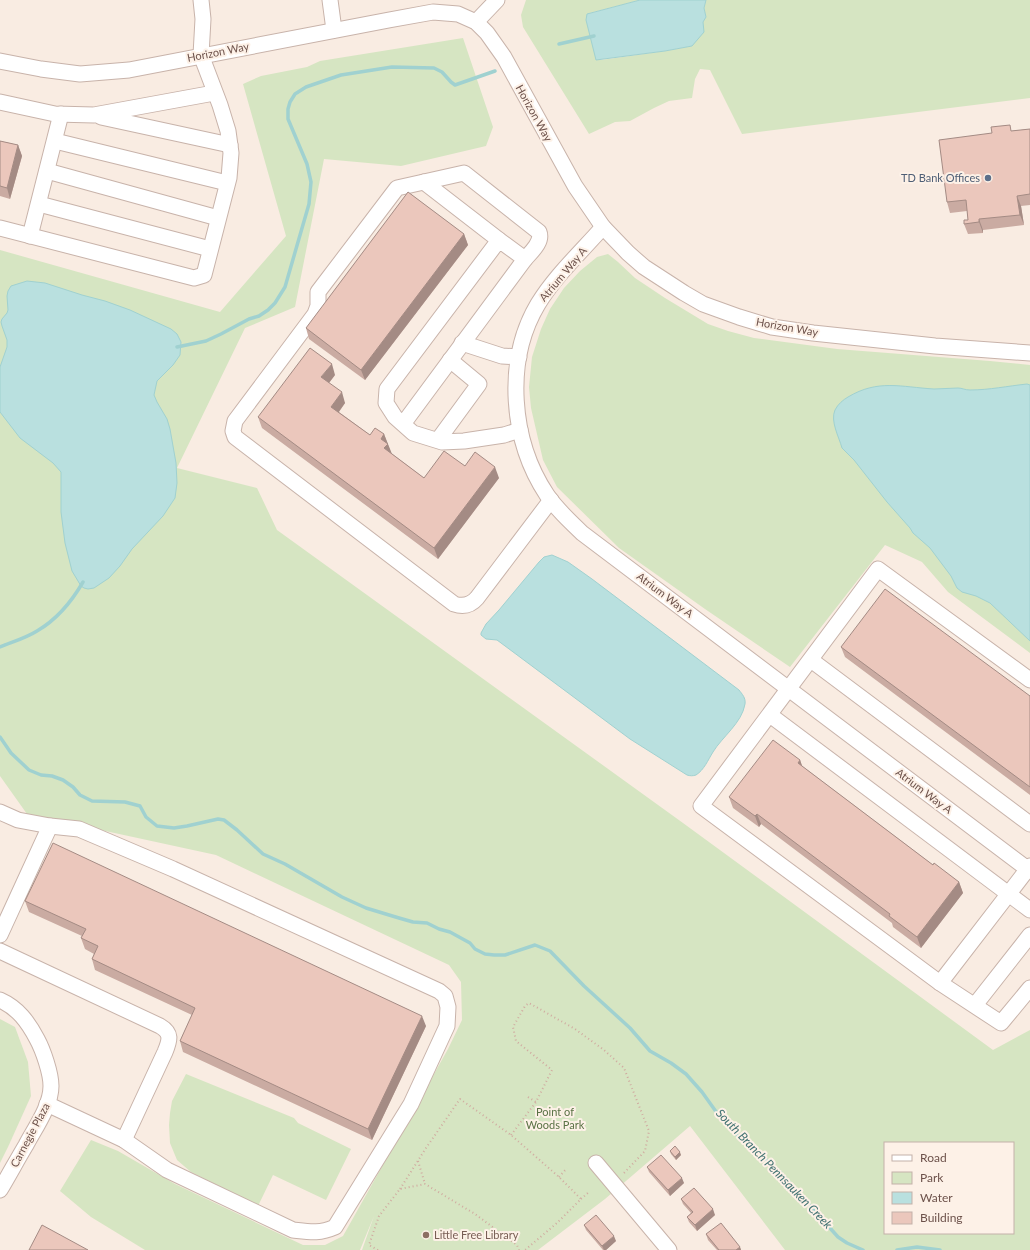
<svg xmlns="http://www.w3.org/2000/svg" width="1030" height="1250" font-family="Lato,sans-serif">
  <rect width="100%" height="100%" fill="#f9ece2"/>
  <g fill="#d6e5c2" fill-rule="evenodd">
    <path d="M526,0h114l-50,13 -4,7 7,26 8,14 64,-9 27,-5 11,-24 3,-5 -2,-9 2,-8h324v98l-288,36 -32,-64 -10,-1 -5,10 -3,19 -23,3 -15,7 -24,13 -15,1 -26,12 -66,-107 -2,-12z"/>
    <path d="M463,38l30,89 -7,19 -85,20 -77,-7 -29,148 -50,21 -68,140 80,20 20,42 406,293 310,227 37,-20v220h-245l-95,-124 -85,73 -67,51h-176l12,-34 -14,34h-215l-54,-33 -31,-26 31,-51 27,11 57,33 128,61h22l18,-9 105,-187 14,-29 -1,-38 -12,-17 -233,-110 -189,-41 -27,-38v-526l220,62 66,-76 -43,-152 18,-8 46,-9 13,-6zM885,1143h128v90h-128z"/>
    <path d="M608,254l10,8 17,16 30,20 43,26 20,7 26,7 83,11 153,12 40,4v288l-82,-61 -26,-30 -37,-17 -95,122 -85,-58 -86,-61 -62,-61 -14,-27 -12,-52 -2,-21 3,-30 9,-28 9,-20 14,-21 16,-17 17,-14z"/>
    <path d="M0,1019l15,8 13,35 3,34 -23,51 -8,16z"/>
    <path d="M186,1074l108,44 4,5 53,26 -25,51 -53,-25 -15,31 -67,-34 -14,-12 -7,-17 -1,-18 1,-12 2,-12z"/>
  </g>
  <g fill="#b9e0df" stroke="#a0d1d0">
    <path d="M640,0h66l-2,8 2,9 -3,5 1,10 -12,14 -27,5 -69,9 -10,-40 1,-6z"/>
    <path d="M27,281l18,2 37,12 23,6 25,9 41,19 6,5 4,8 -1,13 -7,10 -16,16 -3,14 3,7 10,17 3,10 6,34 1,20 -2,15 -12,18 -31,33 -12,17 -11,12 -15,10 -6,1 -4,-1 -3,-2 -9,-15 -7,-28 -4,-31v-40l-8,-9 -33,-25 -20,-26v-45l7,-20v-7l-5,-14 -1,-4 1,-3 5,-6 1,-3 -1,-14 1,-5 3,-5z"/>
    <path d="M1027,384l3,1v256l-40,-38 -14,-7 -14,-4 -5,-4 -6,-12 -21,-28 -17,-15 -3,-5 -23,-26 -33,-42 -12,-12c-3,-11 -12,-27 -7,-38 3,-6 8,-10 13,-13 30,-18 53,-10 86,-8 8,0 16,-1 24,-1 4,0 7,2 12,2 19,0 38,-4 57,-6z"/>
    <path d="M552,555l16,7 24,17 147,111c3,4 7,8 6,14 -3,19 -23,33 -32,48 -5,8 -9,18 -17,23 -3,1 -6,1 -9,0l-57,-36 -133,-99 -11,-1 -5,-4v-2l5,-9 13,-14 40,-48 5,-5z"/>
  </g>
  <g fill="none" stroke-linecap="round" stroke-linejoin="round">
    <g stroke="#a0d1d0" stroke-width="3.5">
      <path d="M559,44l35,-8"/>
      <path d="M177,347l29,-6 15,-7 28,-15 10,-3 9,-6 7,-7 10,-16 24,-83 2,-22 -4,-18 -19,-45v-10l2,-7 5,-8 11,-7 35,-12 51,-8 42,1 8,4 9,10 4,3 40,-14"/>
      <path d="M0,647c12,-5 26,-9 37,-16 19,-11 35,-30 46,-49"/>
      <path d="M0,737l11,16 18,17 12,5 11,1 11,4 10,7 7,8 12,6 33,1 15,4 6,11 11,9 17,2 13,-2 31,-7 6,1 13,10 26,24 22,10 57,33 24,11 33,10 14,4 14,1 12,6 11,3 20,11 5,6 10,5 9,1h11l30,-10 15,6 34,35 46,42 20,23 21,12 15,11 16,18 15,21 20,22 42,36 59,66 9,6 16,7"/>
      <path d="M897,1250l20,-3 23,3"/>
    </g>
    <g stroke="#c8b3aa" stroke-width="17">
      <g id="minor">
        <path d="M330,0l4,30"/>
        <path d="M476,22l21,-22"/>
        <path d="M0,61l41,8 39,5 49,-4 260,-50 44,-8 25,2 18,8 11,11 17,24 71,129 28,41 25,26 16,14 40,26 19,11 36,13 33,10 41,6 122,13 95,7"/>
        <path d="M0,102l55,12 39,1 120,-22"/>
        <path d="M101,117l129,28"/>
        <path d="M55,141l172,42"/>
        <path d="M47,171l171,47"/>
        <path d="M424,182l75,58"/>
        <path d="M39,204l171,45"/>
        <path d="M603,227c-22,25 -48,49 -65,77 -34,57 -27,137 9,191 10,15 23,26 35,38l448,338"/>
        <path d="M0,228l194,50 10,-3 25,-97 2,-25 -3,-22 -8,-26 -19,-50 2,-36 -2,-19"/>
        <path d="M30,236l31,-122"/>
        <path d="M525,259c6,-7 18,-17 14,-27l-75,-59 -67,15 -79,104v14l-3,8 -80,107 -2,10 2,6 219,167c9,3 17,1 23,-6l74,-98"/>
        <path d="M462,343l40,13 17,1"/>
        <path d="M403,424l122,-165 -26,-19 -112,149 -1,14 9,14 18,16 29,9 22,-1 40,-6 16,-5"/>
        <path d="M438,440l41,-56 -29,-24"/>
        <path d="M811,660l219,164"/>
        <path d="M770,715l260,195"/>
        <path d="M0,812l18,8 32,6 29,3 94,40 266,122 6,5 3,11 -1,19 -36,78 -76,123c-16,7 -25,5 -42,3l-126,-60 -43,-30 -77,-36"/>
        <path d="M1030,866l-90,117 61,40 29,-35"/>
        <path d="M0,935l50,-109"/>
        <path d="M0,951l160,75c12,7 10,14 5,26l-41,88"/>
        <path d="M940,983l-239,-177 177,-237 152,111"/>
        <path d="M0,1000c18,8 28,22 37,39 6,11 14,34 14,47 0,20 -16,42 -25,59 -9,15 -17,30 -26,45"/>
        <path d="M975,1005l55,-70"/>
        <path d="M596,1163l73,87"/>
      </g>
    </g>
    <g stroke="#d0aba0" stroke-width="2" stroke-dasharray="1 3" stroke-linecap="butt">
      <path d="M528,1097l8,5"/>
      <path d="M511,1135l25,-33 16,-32 -36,-29 -3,-14 12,-21 4,-3 46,26 29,21 20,18 25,63 -4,20 -22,23"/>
      <path d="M418,1161l7,23"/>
      <path d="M559,1177l8,-9"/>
      <path d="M400,1189l26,-41 34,-49 51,36 48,42 22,22 -24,24 -32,27"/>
      <path d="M581,1199l8,-7"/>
      <path d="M378,1250l-9,-5 10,-29 21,-27 25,-5 50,30 42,31 2,5"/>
    </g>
    <use href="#minor" stroke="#fff" stroke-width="15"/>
  </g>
  <g fill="#caaba2">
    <path d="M1030,129v76l-9,1 3,19 -41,5v3l-15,1 -4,-10 4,-4 -1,-9 -17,2 -3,-11 45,-69z"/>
    <path d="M0,141l18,4 4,11 -12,43 -10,-3z"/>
    <path d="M464,234l4,11 -103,135 -56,-41 -3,-11z"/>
    <path d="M335,375l-6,8 16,20 -6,9 31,23 14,-1 7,19 33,25 41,-12 34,12 -61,81 -176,-131 -4,-11z"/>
    <path d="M841,647l189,49v99l-185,-138z"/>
    <path d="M800,760l2,6 131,99 26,17 4,11 -42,55 -28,-21 -1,-4 -131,-99 -2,3 -26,-19 -4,-11z"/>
    <path d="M25,901l401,125 -54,114 -189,-88 -3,-11 12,-26 -97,-45 -3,-11 2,-5 -9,-5 -4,-11 1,-2 -53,-24z"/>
    <path d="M670,1151l11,4 -5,5 -5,-6z"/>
    <path d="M647,1167l37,16 -14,13 -21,-24z"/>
    <path d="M681,1199l34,16 -18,16 -8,-9 -2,-5 4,-4 -8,-9z"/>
    <path d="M584,1225l32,16 -10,9h-3l-17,-20z"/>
    <path d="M706,1234l34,13 1,3h-24l-9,-10z"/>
  </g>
  <g fill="#a48b84">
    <path d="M18,145l4,11 -12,43 -3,-11z"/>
    <path d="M1017,196l4,10 3,19 -4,-10z"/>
    <path d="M979,219l4,11v3l-4,-11z"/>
    <path d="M464,234l4,11 -103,135 -4,-10z"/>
    <path d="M332,364l3,11 -10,13 -4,-11z"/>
    <path d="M342,392l3,11 -10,14 -4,-10z"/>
    <path d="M384,434l8,20 -4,5 -7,-20z"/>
    <path d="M495,467l4,11 -61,81 -4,-11z"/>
    <path d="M800,760l4,11 -6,-8z"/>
    <path d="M757,814l4,10 -2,3 -4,-11z"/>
    <path d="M959,882l4,11 -42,55 -4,-11z"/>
    <path d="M422,1016l4,10 -54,114 -4,-11z"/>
    <path d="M680,1152l1,3 -5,5 -1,-3z"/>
    <path d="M682,1178l2,5 -14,13 -2,-6z"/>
    <path d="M713,1209l2,6 -18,16 -2,-6z"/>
    <path d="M614,1236l2,5 -10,9h-2l-2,-4z"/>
    <path d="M740,1247l1,3h-5z"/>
  </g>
  <g fill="#ebc7bc" stroke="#a48b84">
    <path d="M1010,125l1,6 19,-2v65l-13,2 3,19 -41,4v3l-15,2v-4h4l-2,-20 -19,2 -8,-62 53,-7 -1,-6z"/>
    <path d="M0,141l18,4 -11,43 -7,-2z"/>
    <path d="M408,192l56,42 -103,136 -55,-42z"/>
    <path d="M310,348l22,16 -11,13 21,15 -11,15 39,28 5,-7 9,6 -3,5 7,5 -4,4 40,30 20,-27 21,15 10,-14 20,15 -61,81 -176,-131z"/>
    <path d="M885,589l145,107v91l-189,-140z"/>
    <path d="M773,740l27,20 -2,3 135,102 1,-2 25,19 -42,55 -28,-21 1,-2 -133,-100 -2,2 -26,-19z"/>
    <path d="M53,843l369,173 -54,113 -188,-88 15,-33 -103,-49 6,-13 -17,-8 5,-9 -61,-28z"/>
    <path d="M675,1146l5,6 -5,5 -5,-6z"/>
    <path d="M661,1155l21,23 -14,12 -21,-23z"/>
    <path d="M694,1188l19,21 -18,16 -8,-8 6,-5 -12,-13z"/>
    <path d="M596,1215l18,21 -12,10 -18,-21z"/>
    <path d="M721,1223l19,24 -4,3h-17l-13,-16z"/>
    <path d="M42,1225l46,25h-59z"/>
  </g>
  <circle fill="#5c6f8a" stroke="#fdf1e7" stroke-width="1.5" cx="988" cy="178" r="4"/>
  <circle fill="#8d6e63" stroke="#fdf1e7" stroke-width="1.5" cx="426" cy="1235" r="4"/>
  <g text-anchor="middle" stroke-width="4" stroke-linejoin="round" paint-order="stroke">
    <g font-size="11" fill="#6d524b" stroke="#fdf1e7">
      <text transform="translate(218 52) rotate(-11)" y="4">Horizon Way</text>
      <text transform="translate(534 113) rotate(61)" y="4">Horizon Way</text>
      <text transform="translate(563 274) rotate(-50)" y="4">Atrium Way A</text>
      <text transform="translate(787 327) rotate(10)" y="4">Horizon Way</text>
      <text transform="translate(665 595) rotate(37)" y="4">Atrium Way A</text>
      <text transform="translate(924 791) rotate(37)" y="4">Atrium Way A</text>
      <text transform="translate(30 1135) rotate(-62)" y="4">Carnegie Plaza</text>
    </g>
    <g font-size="11" fill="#4e5e75" stroke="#fdf1e7" text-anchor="end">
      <text x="980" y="182">TD Bank Offices</text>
    </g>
    <g font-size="11" fill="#5a7245" stroke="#fdf1e7">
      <text x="555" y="1116">Point of<tspan x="555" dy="13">Woods Park</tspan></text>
    </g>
    <g font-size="11" fill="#785e54" stroke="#fdf1e7" text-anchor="start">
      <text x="434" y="1239">Little Free Library</text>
    </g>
    <g font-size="12" font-style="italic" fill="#417272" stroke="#fdf1e7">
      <text transform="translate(774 1169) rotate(46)" y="4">South Branch Pennsauken Creek</text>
    </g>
  </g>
  <rect x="884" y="1142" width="130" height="92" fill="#fdf1e7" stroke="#c3b1a9"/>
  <rect x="892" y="1155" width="20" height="6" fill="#ffffff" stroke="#c3b1a9"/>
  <text x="920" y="1162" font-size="12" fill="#6d524b">Road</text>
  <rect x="892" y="1172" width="20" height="12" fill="#d6e5c2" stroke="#c3b1a9"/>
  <text x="920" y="1182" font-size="12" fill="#6d524b">Park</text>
  <rect x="892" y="1192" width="20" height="12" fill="#b9e0df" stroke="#c3b1a9"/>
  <text x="920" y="1202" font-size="12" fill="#6d524b">Water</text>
  <rect x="892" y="1212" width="20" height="12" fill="#ebc7bc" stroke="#c3b1a9"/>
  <text x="920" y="1222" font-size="12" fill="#6d524b">Building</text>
</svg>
